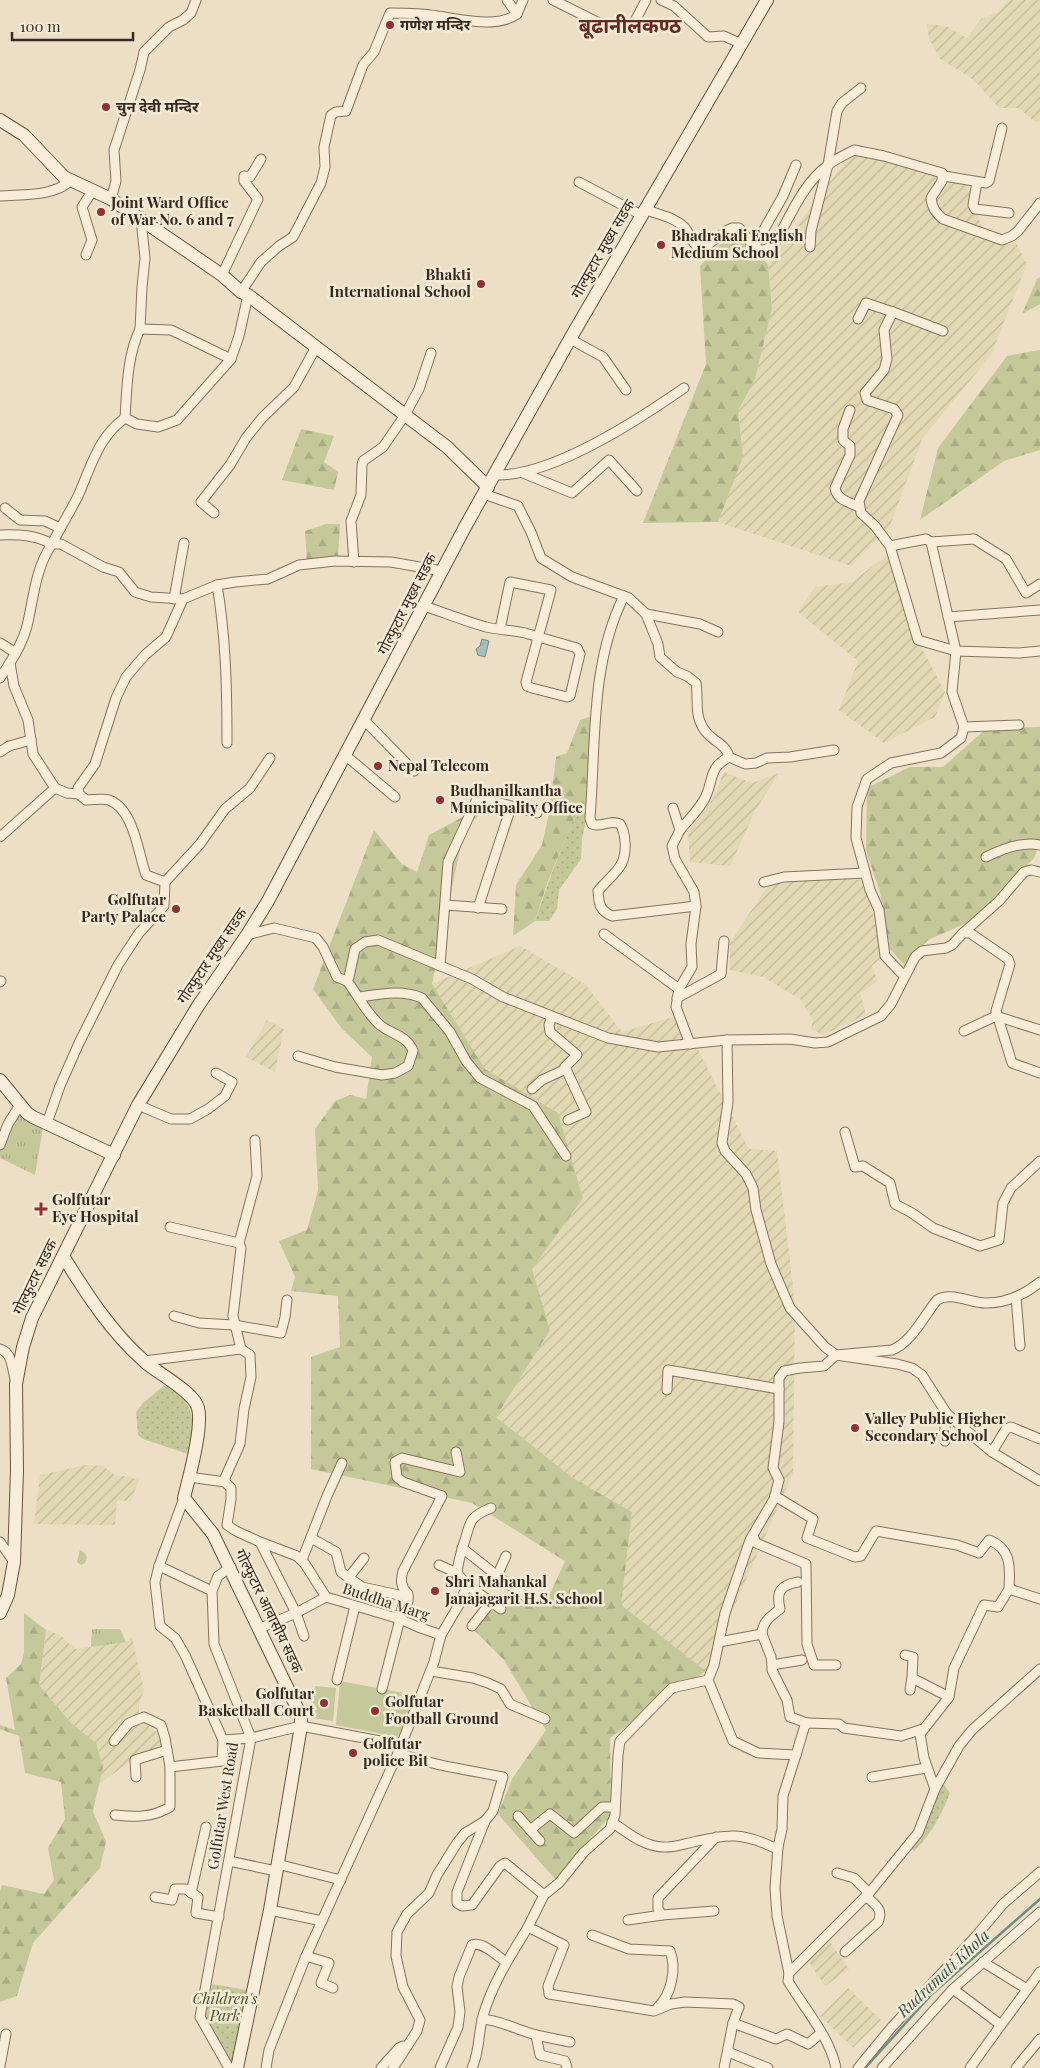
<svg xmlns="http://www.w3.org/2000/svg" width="1040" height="2068" font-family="'Playfair Display','Noto Sans Devanagari',serif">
  <defs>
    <pattern id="farmland-furrows" width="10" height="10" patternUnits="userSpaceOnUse" patternTransform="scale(1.25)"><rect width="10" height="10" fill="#e1d8b4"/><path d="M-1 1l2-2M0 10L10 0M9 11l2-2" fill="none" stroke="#c2ba9a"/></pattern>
    <pattern id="grass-tufts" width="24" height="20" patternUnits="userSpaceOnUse" patternTransform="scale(1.25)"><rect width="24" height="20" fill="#c5c99a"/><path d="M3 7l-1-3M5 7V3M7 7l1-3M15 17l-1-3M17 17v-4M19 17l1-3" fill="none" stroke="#aaad84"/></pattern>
    <pattern id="forest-firs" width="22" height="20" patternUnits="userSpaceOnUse" patternTransform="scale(1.25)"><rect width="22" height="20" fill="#c5c99a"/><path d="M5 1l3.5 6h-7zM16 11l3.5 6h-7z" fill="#aaad84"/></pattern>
    <pattern id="park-dots" width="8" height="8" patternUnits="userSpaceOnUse" patternTransform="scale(1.25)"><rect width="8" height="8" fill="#c5c99a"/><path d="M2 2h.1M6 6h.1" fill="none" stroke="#aaad84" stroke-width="1.8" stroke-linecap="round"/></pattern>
    <pattern id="water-ripples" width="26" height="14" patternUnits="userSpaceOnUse" patternTransform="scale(1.25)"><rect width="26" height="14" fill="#a7bfb8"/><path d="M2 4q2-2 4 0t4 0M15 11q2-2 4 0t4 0" fill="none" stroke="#90a49e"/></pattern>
  </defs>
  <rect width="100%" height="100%" fill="#ecdfc6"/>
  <g fill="url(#farmland-furrows)">
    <path d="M1008,0h32v121l-5,1 -16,-14h-20l-25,-28 -34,-21 -11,-20 -2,-15 19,2 21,12 14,-19 18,-7z"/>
    <path d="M854,150l109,26 13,30 7,28 33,9 11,21 -36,91 -69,84 -32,87 -39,40 -133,-44 25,-65 -5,-46 17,-32 17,-71 -4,-44z"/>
    <path d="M891,552l29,93 25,47 -10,25 -51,26 -45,-33 19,-49 -60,-49 17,-25 37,-5z"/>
    <path d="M724,772l28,11 27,-10 -24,38 -25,55 -40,-4 -2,-31 25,-32z"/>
    <path d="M836,878l25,2 11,29 9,49 -9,8 6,15 -18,12 6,22 -43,20 -12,-6 2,-9 -13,-21 -37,-22 -33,-7v-28l38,-56 18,-4z"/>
    <path d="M520,946l65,38 37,48 58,-17 69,134 28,2 18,153 -2,169 -87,198 -86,-66 12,-93 -59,-34 -77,-61 54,-87 -18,-61 51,-71 -25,-85 -73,-44 -53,-85z"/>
    <path d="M267,1020l17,9 -9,43 -29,-15z"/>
    <path d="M86,1465l17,1 13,10h9l14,4 -8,21 -14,-1 -2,25 -81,-1 6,-49z"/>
    <path d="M46,1630l14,5 15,14 51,-7 6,-5 12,53 -5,14v15l26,19 -8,11 -22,9 -36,26 4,-17 -7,-24 -25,-20 -32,-38z"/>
    <path d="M830,1942l19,27 -24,17 -19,-28z"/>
    <path d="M848,1988l33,32 -28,28 -33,-32z"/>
  </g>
  <g fill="url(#grass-tufts)">
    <path d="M17,1113l26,15 -8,47 -35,-17v-9z"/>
    <path d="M80,1550l5,3 2,5 -2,5 -4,2 -4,-3z"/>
    <path d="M92,1629h28l6,13 -35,5z"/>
  </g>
  <g fill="url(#forest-firs)">
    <path d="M733,230l35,34 4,44 -17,71 -17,32 5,46 -25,65 -75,1 63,-159 -6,-98z"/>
    <path d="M1040,277v27l-18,10 15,-35z"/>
    <path d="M1040,350v100l-36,11 -84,59 18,-72 69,-92z"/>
    <path d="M301,429l33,7 -10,26 14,10 -4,18 -52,-10z"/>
    <path d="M326,524h14l-2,35 -31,3 -2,-31z"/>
    <path d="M592,716l-1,61 -43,104 -13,40 -22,15 3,-51 26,-40 7,-32 7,-56 11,-4 13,-33z"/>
    <path d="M1040,727v116l-6,15 -56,60 -50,22 -23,26 -15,-17 -10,-57 -14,-41 1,-63 43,-21h33l44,-39z"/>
    <path d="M477,806l3,8 -16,16 -32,154 53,85 73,44 25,85 -51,71 18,61 -54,87 77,61 59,34 -11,93 85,66 -96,67 1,77 -56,64 -57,-65 14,-35 34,-49 -42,-70 -31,-31 32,-35 40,11 20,-44 -93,-58 -161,-34v-112l29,-10 -2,-51 -47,-5 4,-14 -16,-36 28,-11 11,-40 -3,-61 20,-28 15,-6 16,4 6,-42 -30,-28 -29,-40 61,-159 28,34 15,8 12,-37 37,-20z"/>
    <path d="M24,1613l22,17 -7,55 32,38 25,20 7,24 -10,44 13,31 -6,26 -67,75 -16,53 -17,6v-111l2,-6 42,9 10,-14 -6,-32 17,-29 -4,-37 -36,-9 -6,-37 -19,-7v-4l15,5 -9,-52 15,-14 3,-12z"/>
  </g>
  <g fill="url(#park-dots)">
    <path d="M585,790l5,2 -3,25 -5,22 -1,20 -22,31 -2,19 -8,12h-14l16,-46z"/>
    <path d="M167,1383c28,22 29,38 21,71l-45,-15 -5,-4 -2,-23 7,-9z"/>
    <path d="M943,1783l7,10c-8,21 -19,42 -36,58l-4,-4 8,-7z"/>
    <path d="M212,1984l35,6 -15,77 -27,-48z"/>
  </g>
  <g fill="#c5c99a">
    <path d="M340,1681l79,15 -16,42 -67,-13z"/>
    <path d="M315,1686l21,2 -3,33 -22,-3z"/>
  </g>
  <path fill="url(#water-ripples)" stroke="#6e8d85" d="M482,639l7,2 -4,16 -7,-2 -2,-6 4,-3z"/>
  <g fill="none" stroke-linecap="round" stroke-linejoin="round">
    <path stroke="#6e8d85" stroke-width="2.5" d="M865,2068l67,-74 108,-95"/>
    <g stroke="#86725d" stroke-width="11">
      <g id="street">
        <path d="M507,0l10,14 6,-14"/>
        <path d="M553,0l46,23 34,2 13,-25"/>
        <path d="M661,0l13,6 34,31 16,-1 18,8"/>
        <path d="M944,176l42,7 3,-2 13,-53"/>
        <path d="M579,182l62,33"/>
        <path d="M977,182l-4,23 2,4 34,4"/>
        <path d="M0,196c22,-2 54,1 71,-16"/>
        <path d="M111,199l5,-18 -2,-31 26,-80 4,-18 25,-25 14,-7 8,-7 5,-13"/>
        <path d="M644,209c13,5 30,8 40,18 8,8 7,21 21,20l21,-16 6,-3h7c12,12 18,33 36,15 15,-26 27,-58 52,-77 8,-7 18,-11 27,-16l30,6 58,17v8l-11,17c1,10 5,15 12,21l59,21 10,-4 6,-5 22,-28"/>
        <path d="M754,247l29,-51 13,-31"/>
        <path d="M810,247l1,-16 17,-66 9,-54 5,-8 19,-15"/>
        <path d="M86,255l6,-15 -10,-33 11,-17"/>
        <path d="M222,275l36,-76 -14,-18v-5l6,1 11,-18"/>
        <path d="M241,292l20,-30 18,-16 14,-9 28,-54 4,-16 -1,-20 7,-32 5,-3 10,-1 17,-46 11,-13 16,-39c16,0 32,0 47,3 24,3 60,13 80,-2"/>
        <path d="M893,312l50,19"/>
        <path d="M858,319l8,-16 27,9 -9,18 3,29 -3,11 -19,23 2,7 27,9 4,6 -39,86 2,12 14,13 15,20 28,94 38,11 63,2 21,-2"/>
        <path d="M140,329l2,-42 3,-29 -4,-39"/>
        <path d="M570,339l33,18 23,33"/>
        <path d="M850,410l-7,19v11l7,6v9l-15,33c2,12 14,14 24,19"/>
        <path d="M125,418c2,-30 2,-62 15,-89l31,1 60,29"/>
        <path d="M523,473l49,20 37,-33 28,31"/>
        <path d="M495,475c57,2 143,-55 189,-87"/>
        <path d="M484,494l34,12 13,26 10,26 31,19 57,21 17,16 12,30 2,13 17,15 10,4 9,7c3,17 -3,33 10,49 8,10 20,12 23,25 -20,11 -15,20 -23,39 -5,12 -18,24 -26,34"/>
        <path d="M5,508l15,12 25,1 15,7"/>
        <path d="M214,513l-13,-11 29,-37 16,-27 16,-20 32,-31 22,-40"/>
        <path d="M0,535c19,-1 35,0 52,9 8,-16 18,-32 26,-48 13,-29 20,-59 47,-78l12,6 21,3 19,-7 54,-61 8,-23 9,-41"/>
        <path d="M890,546l36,-7 5,3"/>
        <path d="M354,562l-3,-41 10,-26 1,-30 1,-4 20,-14 22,-32 14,-26 12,-36"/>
        <path d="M217,585c9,52 10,106 10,158"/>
        <path d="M624,596c-34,68 -28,148 -34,222l2,6c10,4 18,-5 28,0 6,9 7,28 2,39 -5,10 -17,19 -24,28 1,13 1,19 14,25l84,-10 -5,38 1,23 -13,22"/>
        <path d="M174,599l10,-56"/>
        <path d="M424,606c21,7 41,15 62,21 13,3 26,3 39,6 17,5 35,10 52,15l3,6 -10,42 -3,1 -35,-9 -5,-2 -1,-4 25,-92 -41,-8 -10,47"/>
        <path d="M646,614l54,10 18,8"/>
        <path d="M948,617l92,-7"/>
        <path d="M0,643l16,10"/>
        <path d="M10,663l4,23 14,34 5,34 22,34 12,5 12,1"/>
        <path d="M0,678c11,-16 22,-33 27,-52 7,-29 8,-57 25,-82h9l42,23 16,5 16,20 16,5 32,2"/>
        <path d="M364,720l50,51"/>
        <path d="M964,727l55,-2"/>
        <path d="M0,752l9,-6 22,-6"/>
        <path d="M345,755l50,42"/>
        <path d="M729,757l16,7 11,-1 11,-5 23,-1 44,-7"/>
        <path d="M673,808l7,22 -8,16 3,13 19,33 2,14"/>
        <path d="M0,837l55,-49"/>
        <path d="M986,857c16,-8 37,-16 54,-12"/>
        <path d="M165,882l35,-38 25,-35 25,-21 20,-30"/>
        <path d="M764,882l20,-5 81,-4"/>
        <path d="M445,905l57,4"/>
        <path d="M478,908l33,-101"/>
        <path d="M963,933l36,-32 25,-29 7,-2 9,2"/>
        <path d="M604,934l75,55 -3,18 14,37"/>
        <path d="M247,935l27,-7 42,10 7,9 14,30 10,4"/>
        <path d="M440,966l8,-104 30,-65 59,16"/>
        <path d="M904,976l-19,-20 -6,-46 -9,-20 -14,-52 1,-31 10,-28 24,-16 50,-10 20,-15 3,-11 -12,-35 4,-41 -25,-109 43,-3 32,20 20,34 14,-9"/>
        <path d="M347,981l2,-4 6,-28 10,-7 13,-2 94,39 31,18 105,41 50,9 69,-7 63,-1 25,4 13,-1 53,-26 10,-12 24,-47 7,-6 24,-3 6,-3 11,-12h7l38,26 2,5 -14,47 16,52 28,10"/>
        <path d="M0,982l1,-1"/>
        <path d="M360,997c20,-3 43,-8 62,1l28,34 16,29 14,17 53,28 33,50"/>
        <path d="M677,998l44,-24 3,-33"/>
        <path d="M552,1017l-3,8 1,7 27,23 -12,12 21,45 -18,8"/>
        <path d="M964,1031l32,-15 44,14"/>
        <path d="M727,1040l1,62 -6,41 3,8 21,23 7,14 3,22 15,54 19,44 35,39 11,8 61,9 15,4 10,7 25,39 45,38 48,29"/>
        <path d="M298,1056l37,11 47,8 13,-2 13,-7 5,-15c-5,-15 -22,-17 -33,-26 -14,-12 -22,-30 -33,-44"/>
        <path d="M532,1089l10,-9 24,-11"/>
        <path d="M138,1105l33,14h19l18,-10 17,-13 7,-14 -16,-9"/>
        <path d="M47,1123l13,-37 19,-43 39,-78 21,-32 25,-27 1,-24 -19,-7c-8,-22 -12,-66 -37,-75 -6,-2 -16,0 -23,0l-7,-6 -1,-6 17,-24 21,-66 10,-21 19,-22 21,-18 17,-38 34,-14 18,-3 33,-3 31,-14 36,-4 56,1 51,9"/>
        <path d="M845,1132l10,35 8,-1 27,17 5,21 17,9 21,15 47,18 19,-6 4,-37 8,-15 29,-27"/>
        <path d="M0,1145l8,-21 12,-19"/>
        <path d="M170,1227l69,16"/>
        <path d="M1016,1297l4,49"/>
        <path d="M174,1316l25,7 35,2 47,8 4,-16 2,-17"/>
        <path d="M0,1349c12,3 12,19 15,30"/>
        <path d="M241,1349l-8,-33 8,-68 -2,-5 18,-67 -2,-36"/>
        <path d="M144,1361l97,-12 9,6 1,22 -7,32 -4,35 -15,34v4l6,6v11l-4,26 9,6 24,11 37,14 8,8 21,33 74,22 18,8 23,8 -7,27 -36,91 -92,203 -37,94 -3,18"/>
        <path d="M667,1390l1,-20 111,19"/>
        <path d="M945,1441v-18l2,-9"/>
        <path d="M992,1452l14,-23 5,-2 29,12"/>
        <path d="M189,1477l36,5"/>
        <path d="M775,1496l38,23 -6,19 48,19 6,-1 15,-25 81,14 22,8 10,-13c23,9 21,28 20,49"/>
        <path d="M184,1498l-25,68 -4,16 5,44 15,12 10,17 38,85 28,-2 -51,279 29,51"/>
        <path d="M753,1535l3,8 50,21 1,80 7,21h22"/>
        <path d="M311,1538l25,14 5,20 21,15 46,10"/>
        <path d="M0,1542l14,20"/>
        <path d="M260,1542l36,71 8,23"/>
        <path d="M462,1548l38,30 29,21"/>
        <path d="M302,1560l25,-64 15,-33"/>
        <path d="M439,1565l18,8"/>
        <path d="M159,1566l53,25"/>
        <path d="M231,1567l-13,9 -6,15 2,53 37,94 50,-12 100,19"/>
        <path d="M497,1576l9,-20"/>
        <path d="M349,1577l15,-19"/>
        <path d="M467,1585l34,24"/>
        <path d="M472,1626l19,-24"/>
        <path d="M258,1629l38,-16 30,-16"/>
        <path d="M762,1634c0,-12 9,-18 18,-25 -4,-17 0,-24 18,-27"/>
        <path d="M441,1635l19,-32 7,-18 -10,-12c1,-10 3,-17 6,-27 8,-22 3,-28 28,-38"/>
        <path d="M719,1642l43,-8 9,23 1,8"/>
        <path d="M905,1655l8,2 -1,21 37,19"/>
        <path d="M802,1660l-30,5v5l15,30 3,17 17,6"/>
        <path d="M431,1671l42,7 15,5 13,6 9,15 35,15"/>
        <path d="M337,1680l18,-74"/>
        <path d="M382,1689l18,-70 8,-18v-7c-7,-7 -8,-13 -5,-23l39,-75 -39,-14 -6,-5 -2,-15 7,-4 58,14 -4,-20"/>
        <path d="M910,1690l2,-12"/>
        <path d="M114,1741l15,-18 15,-6 17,8 4,13 5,29"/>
        <path d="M398,1753c34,12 70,17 105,24l-10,34 -8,10 -28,71v11l5,3 10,-1 28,-39 5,-3 39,32"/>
        <path d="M796,1755l9,-30 2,-2 32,1 5,4 57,8 22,-7"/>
        <path d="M136,1777l-1,-17 32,-10"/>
        <path d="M872,1777l55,-9"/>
        <path d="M935,1789l-11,-31 -4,-24 29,-37 5,-29 30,-63 14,2 11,-18 31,10"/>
        <path d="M115,1815c20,2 37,3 55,-8v-40l52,-6 1,-21"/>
        <path d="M518,1816l22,25"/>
        <path d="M612,1822c16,11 31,24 51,25 10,1 21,-3 30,-5 35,-8 49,-10 82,6l3,-1 4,-18 1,-33 13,-41 -38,-2 -25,-12 -25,-61"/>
        <path d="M530,1830l20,-16 24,19 28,-26h13"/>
        <path d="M778,1847l-3,41 2,28 12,57"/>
        <path d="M229,1861l47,10"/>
        <path d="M277,1864l64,16"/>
        <path d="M837,1873l17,5 15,15"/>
        <path d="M191,1893l15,-66"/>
        <path d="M155,1897l17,3 3,-11h11l12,8 -2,16 23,4"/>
        <path d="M270,1910l52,11"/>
        <path d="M662,1915l-4,-6v-11l58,-61"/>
        <path d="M628,1920l34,-5 52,-4"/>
        <path d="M528,1927l16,-32 15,-12 25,-31 26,-23 5,-14 3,-60 2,-14 52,-53 36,-8 6,-15 11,-52 25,-73 24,-41 5,-19 -6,-12 6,-46v-44l5,-7 16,-3 24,-2 12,-11 56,-5c19,-7 32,-34 45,-50 14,-9 33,3 49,3 20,0 38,-8 54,-21"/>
        <path d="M592,1935l37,14 41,2c7,18 1,44 -12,56"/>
        <path d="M845,1952l33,-30c6,-13 -3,-17 -12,-26"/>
        <path d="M306,1956l23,7 -8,20 12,5"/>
        <path d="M983,1962l44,27"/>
        <path d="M953,1989l48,36 39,-53"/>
        <path d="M482,2019c18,1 35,11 54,16l4,20 25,6 2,7"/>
        <path d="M733,2023l43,16 11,-5 21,10 13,-11"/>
        <path d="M536,2035l34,7"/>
        <path d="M728,2052l40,16"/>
        <path d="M0,2066l6,-32"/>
        <path d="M381,2068l18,-20 4,-2"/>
        <path d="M393,2068l24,-37 3,-11 -17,-33 -7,-31 1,-24 10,-18 22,-21 8,-18 20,-32 8,-10 20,-12"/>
        <path d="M440,2068l18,-41 2,-15 -3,-25 2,-10 13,-32c11,-4 25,11 34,17"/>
        <path d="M472,2068c8,-17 6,-35 11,-52 9,-32 28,-61 45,-89l36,18 -16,41 1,8 105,17 17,-7 14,-2 48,2 6,3 -6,16 -9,45"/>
        <path d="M836,2068c-6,-31 -32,-60 -48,-87l1,-8 81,-81 48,-59 17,-44 24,-43 13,-16 68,-61"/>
        <path d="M858,2068l33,-40 85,-92 27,-32 37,-32"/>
        <path d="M882,2068l71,-79 87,-77"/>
        <path d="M970,2068l31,-43"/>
        <path d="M1016,2068l24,-29"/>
      </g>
    </g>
    <g stroke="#685340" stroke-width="14">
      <g id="secondary">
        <path d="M0,120l24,15 40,42 47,22 111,76 19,17 7,3 199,152 41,40"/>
        <path d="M0,1080l27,33 6,4 81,38"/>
        <path d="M63,1256c23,37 48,76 81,105 13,12 50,31 54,47 5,20 -9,69 -14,90l29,36 88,182v10l-31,184 -33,158"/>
        <path d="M0,1613l8,-18 6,-33 3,-92 -1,-86 7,-37 9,-29 106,-213 60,-99 49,-71 21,-34 197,-374 105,-188 197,-339"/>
      </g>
    </g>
    <use href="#street" stroke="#f7edd9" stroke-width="9"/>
    <use href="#secondary" stroke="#f7edd9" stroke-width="12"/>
  </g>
  <g fill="#913134" stroke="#f3ead5" stroke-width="2">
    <circle cx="390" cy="25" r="5"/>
    <circle cx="106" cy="107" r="5"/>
    <circle cx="101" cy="212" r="5"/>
    <circle cx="661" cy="245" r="5"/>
    <circle cx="481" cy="284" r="5"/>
    <circle cx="378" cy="766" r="5"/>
    <circle cx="440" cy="800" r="5"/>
    <circle cx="176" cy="909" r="5"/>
    <path d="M38.5 1201.5h5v5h5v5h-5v5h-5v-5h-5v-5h5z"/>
    <circle cx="855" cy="1428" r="5"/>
    <circle cx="435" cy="1591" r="5"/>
    <circle cx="324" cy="1703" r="5"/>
    <circle cx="375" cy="1711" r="5"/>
    <circle cx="353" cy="1753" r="5"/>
  </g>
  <g text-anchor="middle" stroke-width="5" stroke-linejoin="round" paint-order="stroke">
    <g font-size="15" font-weight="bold" fill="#372a20" stroke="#f3ead5" text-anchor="start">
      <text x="400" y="30">गणेश मन्दिर</text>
      <text x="116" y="112">चुन देवी मन्दिर</text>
      <text x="111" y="208">Joint Ward Office<tspan x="111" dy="17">of War No. 6 and 7</tspan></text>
      <text x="671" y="241">Bhadrakali English<tspan x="671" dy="17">Medium School</tspan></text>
      <text x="471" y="280" text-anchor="end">Bhakti<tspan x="471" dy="17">International School</tspan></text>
      <text x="388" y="771">Nepal Telecom</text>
      <text x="450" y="796">Budhanilkantha<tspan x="450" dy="17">Municipality Office</tspan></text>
      <text x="166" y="905" text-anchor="end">Golfutar<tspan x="166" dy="17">Party Palace</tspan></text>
      <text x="52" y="1205">Golfutar<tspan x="52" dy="17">Eye Hospital</tspan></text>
      <text x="865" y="1424">Valley Public Higher<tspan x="865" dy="17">Secondary School</tspan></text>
      <text x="445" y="1587">Shri Mahankal<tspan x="445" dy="17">Janajagarit H.S. School</tspan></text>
      <text x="314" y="1699" text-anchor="end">Golfutar<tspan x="314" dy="17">Basketball Court</tspan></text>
      <text x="385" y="1707">Golfutar<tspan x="385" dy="17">Football Ground</tspan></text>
      <text x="363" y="1749">Golfutar<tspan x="363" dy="17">police Bit</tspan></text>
    </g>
    <g font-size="15" fill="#372a20" stroke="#f3ead5">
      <text transform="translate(603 249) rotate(-60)" y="5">गोल्फुटार मुख्य सडक</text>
      <text transform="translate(407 604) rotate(-63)" y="5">गोल्फुटार मुख्य सडक</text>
      <text transform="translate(212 956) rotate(-56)" y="5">गोल्फुटार मुख्य सडक</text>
      <text transform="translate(35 1277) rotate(-64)" y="5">गोल्फुटार सडक</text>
      <text transform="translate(386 1602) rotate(18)" y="5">Buddha Marg</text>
      <text transform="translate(269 1611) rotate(64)" y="5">गोल्फुटार आवासीय सडक</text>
      <text transform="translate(223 1806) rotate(-81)" y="5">Golfutar West Road</text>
    </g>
    <g font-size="15" font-style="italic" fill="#485228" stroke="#f3ead5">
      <text x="225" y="2004">Children's<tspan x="225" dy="17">Park</tspan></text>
    </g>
    <g font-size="16" font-style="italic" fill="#305652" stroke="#f3ead5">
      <text transform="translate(943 1973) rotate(-43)" y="6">Rudramati Khola</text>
    </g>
    <g font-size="20" font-weight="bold" fill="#612d22" stroke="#f3ead5">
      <text x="630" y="33">बूढानीलकण्ठ</text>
    </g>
  </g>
  <path d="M12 32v8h121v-8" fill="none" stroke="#372a20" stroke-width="2.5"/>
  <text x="20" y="32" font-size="15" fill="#372a20" stroke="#f3ead5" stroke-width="4" paint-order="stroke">100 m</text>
</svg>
